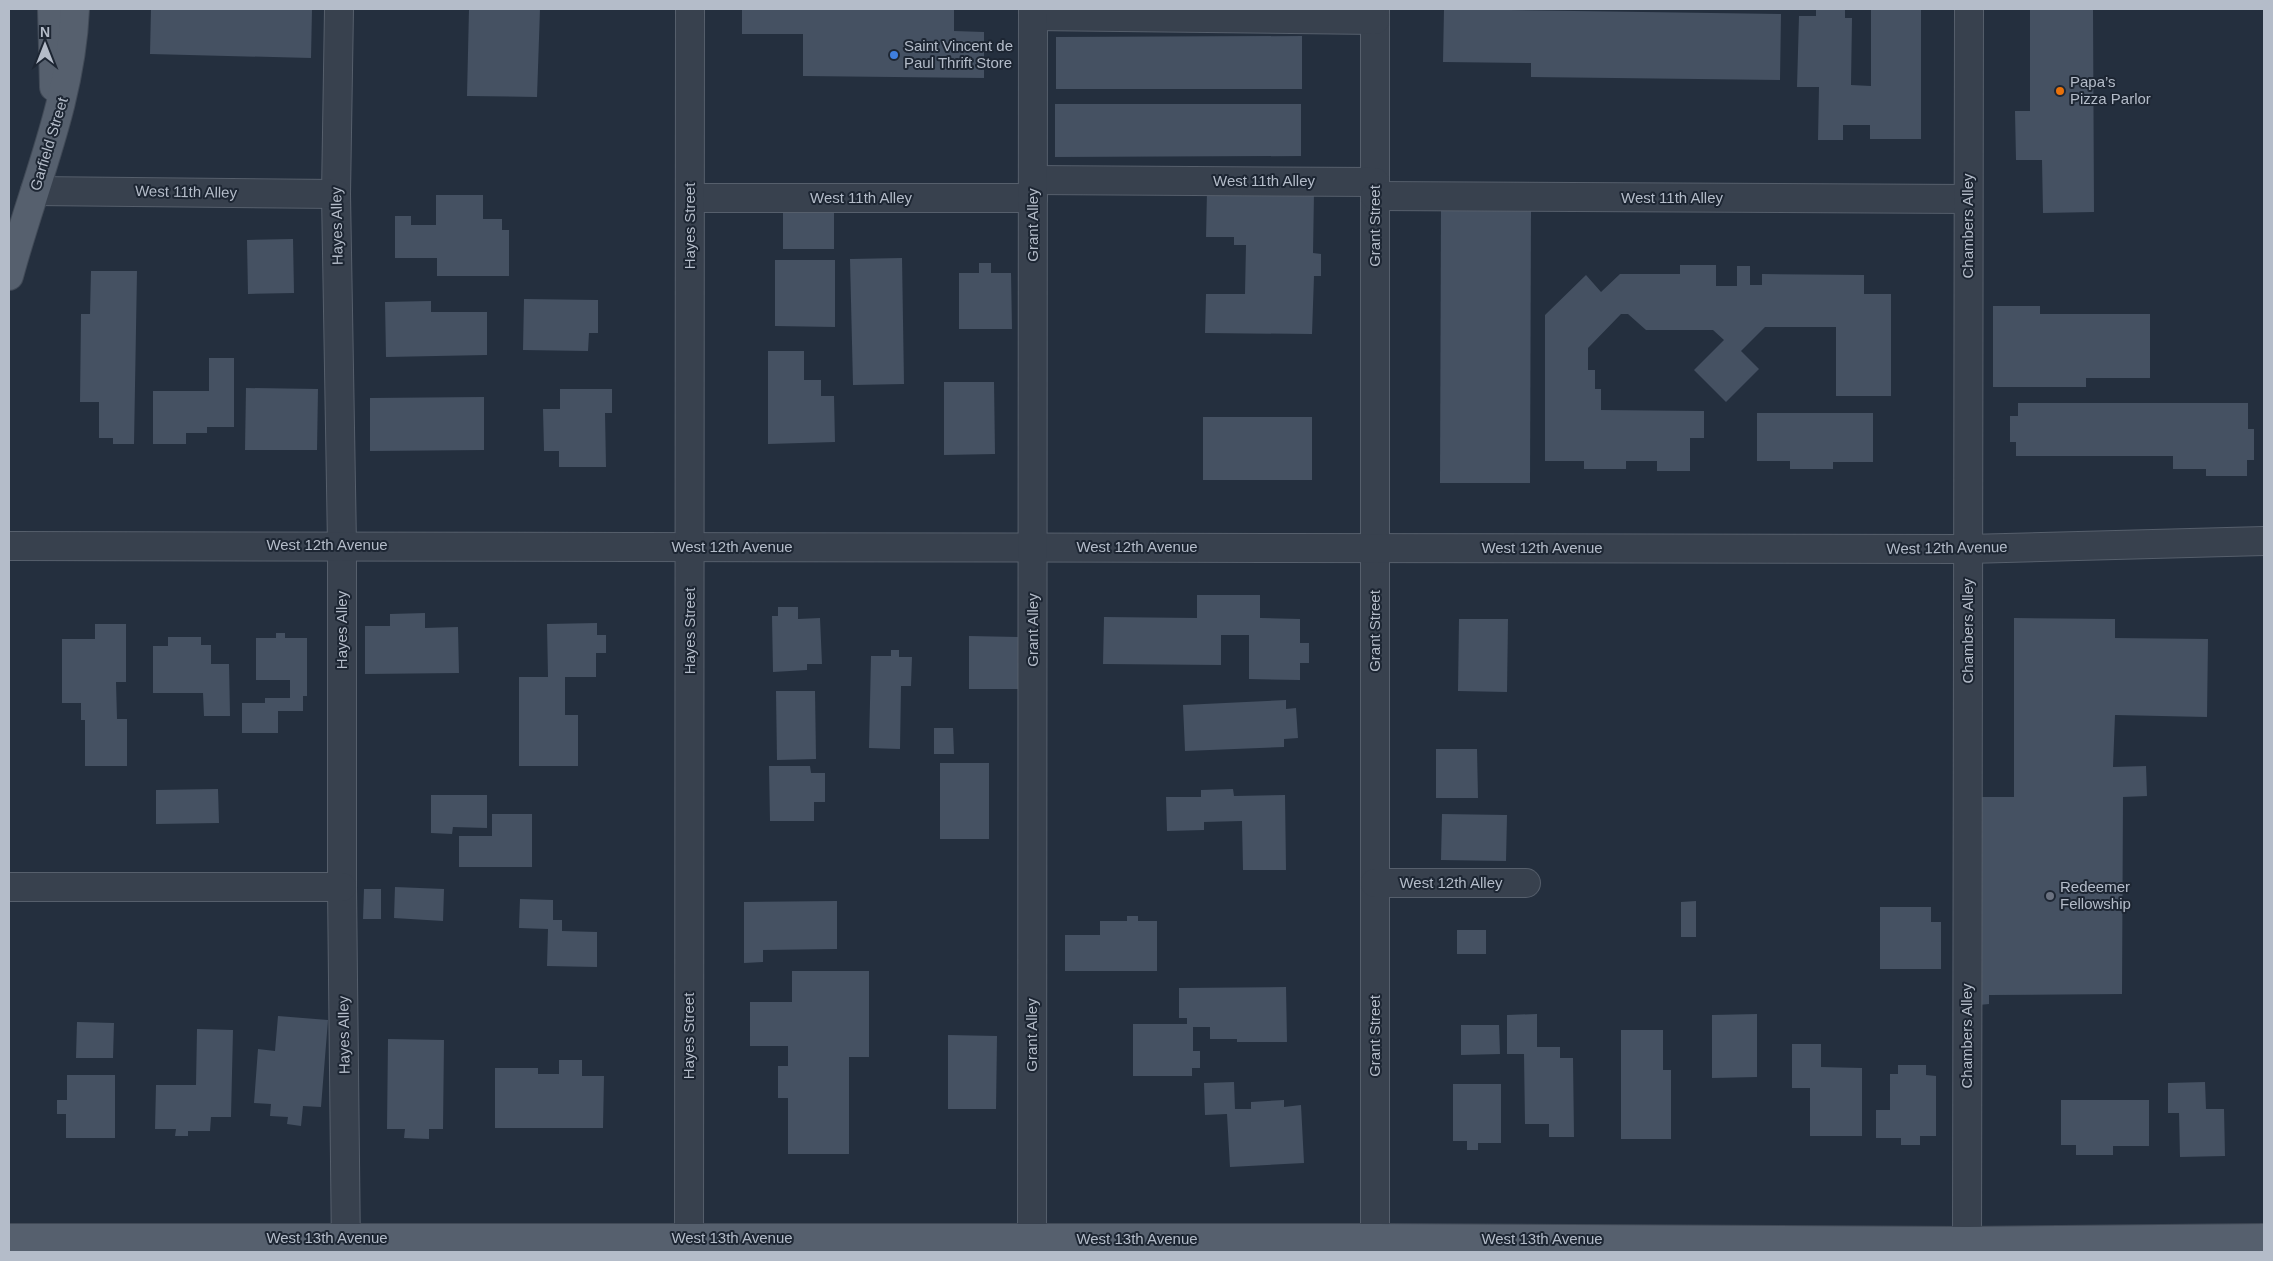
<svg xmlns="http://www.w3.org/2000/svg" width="2273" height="1261" font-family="Helvetica,sans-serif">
  <rect width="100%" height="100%" fill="#242f3e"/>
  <g fill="#455162">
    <path d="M151,9h161l-1,49 -161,-4z"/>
    <path d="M469,9h71l-3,88 -70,-1z"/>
    <path d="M742,9h212v22l30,1v46l-181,-2v-42h-61z"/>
    <path d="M1444,9l337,5 -1,66 -249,-3v-14l-88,-1z"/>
    <path d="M1816,9h29v9h7l-1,67 20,1v-77h50v130h-51v-14h-27v15h-25l1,-53h-22l2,-71h17z"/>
    <path d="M2030,9h63l1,203 -51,1 -1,-53h-26l-1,-49h15z"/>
    <path d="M1302,36v53h-246v-52z"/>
    <path d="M1055,104h246v52l-246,1z"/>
    <path d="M1207,191l107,2 -1,60 8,1v22h-7l-2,58 -107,-1 1,-39h39l1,-49h-12v-8h-28z"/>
    <path d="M436,195h47v24h19v11h7v46h-72v-18h-42v-42h16v9h25z"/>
    <path d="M1441,209l90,1 -1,273h-90z"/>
    <rect x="783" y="210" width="51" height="39"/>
    <path d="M293,239l1,54 -46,1 -1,-54z"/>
    <path d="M902,258l2,126 -51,1 -3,-126z"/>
    <path d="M775,260h60v67l-60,-1z"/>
    <path d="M979,263h12v10h20l1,56h-53v-56h20z"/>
    <path d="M1680,265h36v21h21v-20h13v19h12v-11l102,1v19h27v102h-55v-69h-71l-24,24 18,18 -33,33 -32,-32 30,-30 -11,-10h-67l-18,-16h-7l-33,34v22h7v19h6v21l103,1v27h-14v33h-33v-10h-31v8h-42v-8h-39v-146l41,-40 15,17 19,-18h60z"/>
    <path d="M91,271h46l-3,173h-21v-6h-14v-36h-19l1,-88h9z"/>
    <path d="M524,299l74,1v33h-9l-1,18 -65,-1z"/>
    <path d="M431,301v11h56v43l-101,2 -1,-55z"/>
    <path d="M1993,306h47v8h110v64h-64v9h-93z"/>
    <path d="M768,351h36v29h17v16h13l1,46 -67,2z"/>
    <path d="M209,358h25v69h-27v6h-21v11h-33v-53h56z"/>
    <path d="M944,382h50l1,72 -51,1z"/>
    <path d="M246,388l72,1 -1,61h-72z"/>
    <path d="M560,389h52v24h-7l1,54h-47v-16h-15l-1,-42h17z"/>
    <path d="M484,397v53l-114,1v-53z"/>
    <path d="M2018,403h230v26h6v31h-7v16h-41v-7h-33v-13h-157v-14h-6v-26h8z"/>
    <path d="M1757,413h116v49h-40v7h-43v-8h-33z"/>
    <rect x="1203" y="417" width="109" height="63"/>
    <path d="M1197,595h63v23l40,1v24h9v20h-9v17l-51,-1v-44h-28v30l-118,-1 1,-47 93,1z"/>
    <path d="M778,607h20v12l22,-1 2,46h-15v6l-34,2 -1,-56h6z"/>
    <path d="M425,613v15l33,-1 1,46 -94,1v-48h25v-12z"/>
    <path d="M2014,618l101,1v19l93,1 -1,78 -92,-2 -2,52 33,-1 1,30 -24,1 -1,197 -133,1v9l-10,1 -4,-208h39z"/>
    <path d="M1459,619h49l-1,73 -49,-1z"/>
    <path d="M597,623v12h9v18h-10v24h-31v38h13v51h-59v-89h29l-1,-53z"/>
    <path d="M95,624h31v58h-10l1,37h10v47h-42v-46h-4v-17h-19v-64h33z"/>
    <path d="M276,633h9v5h22v58h-4v15h-25v22h-36v-30h23v-5h25v-18h-34v-42h20z"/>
    <path d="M969,636l52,1 -1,52h-51z"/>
    <path d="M168,637h33v8h10v19h18l1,52h-26l-1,-23h-50v-47h15z"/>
    <path d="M891,650h8v7h13l-1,29h-10l-1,63 -31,-1 2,-92h20z"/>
    <path d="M776,691h39l1,68 -39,1z"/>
    <path d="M1286,700v9l10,-1 2,30 -14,1v8l-99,4 -2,-46z"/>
    <path d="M934,728h19l1,26h-20z"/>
    <path d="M1436,749h41l1,49h-42z"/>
    <rect x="940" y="763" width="49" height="76"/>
    <path d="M769,766h41l1,7h14v29h-11v19h-44z"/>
    <path d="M218,789l1,34 -63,1v-34z"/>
    <path d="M1233,789l1,7 51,-1 1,75h-43l-1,-49 -38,1v8l-37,1 -1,-34h35v-7z"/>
    <path d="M431,795h56v33l-34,-1 -1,7 -21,-1z"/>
    <path d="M492,814h40v53h-73v-31h33z"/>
    <path d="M1442,814l65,1 -1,46 -65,-1z"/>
    <path d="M395,887l49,2 -1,32 -49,-3z"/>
    <path d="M364,889h17v30h-18z"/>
    <path d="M520,899l33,1v20h9v11l35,1v35l-50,-1 1,-37 -29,-1z"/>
    <path d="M837,901v48l-74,1v12l-19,1v-61z"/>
    <path d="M1696,901v36h-15v-35z"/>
    <path d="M1880,907h51v15h10v47h-61z"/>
    <path d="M1127,916h11v5h19v50h-92v-36h35v-14h27z"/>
    <rect x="1457" y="930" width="29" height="24"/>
    <path d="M792,971h77v86h-20v97h-61v-56h-10v-32h10v-20h-38v-44h42z"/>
    <path d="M1286,987l1,55h-50v-3h-27v-12h-17v24h7v17h-8v8h-59v-52h54v-6h-8v-30z"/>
    <path d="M1537,1014v33h23v11h13l1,79h-25v-13h-24l-1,-70h-17v-39z"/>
    <path d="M1757,1014v63l-45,1v-63z"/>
    <path d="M278,1016l50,4 -7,87 -18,-1 -2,20 -14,-2 1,-7 -18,-1 1,-12 -17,-1 4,-54 17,2z"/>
    <path d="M77,1022l37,1 -1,35h-37z"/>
    <path d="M1461,1025h38l1,29 -39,1z"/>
    <path d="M197,1029l36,1 -2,87h-20l-1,14h-22v5h-13l1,-7h-21l1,-44h40z"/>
    <path d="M1621,1030h42v40h8v69h-50z"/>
    <path d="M948,1035l49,1 -1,73h-48z"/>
    <path d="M388,1039l56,1 -1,89h-14v10l-25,-1 1,-9h-18z"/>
    <path d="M1792,1044h29v23l41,1v68h-52v-48h-18z"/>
    <path d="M559,1060h23v16h22l-1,52h-108v-60h43v6h21z"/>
    <path d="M1898,1065h28v10l10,1v60h-16v9h-19v-7h-25v-28h14v-36h8z"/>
    <path d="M67,1075h48v63h-49v-24h-9v-14h10z"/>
    <path d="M1234,1082l1,27h16v-7l33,-2v7l17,-2 3,58 -74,4 -3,-53 -22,1 -1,-32z"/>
    <path d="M2205,1082l1,27h18l1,47 -45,1 -1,-44h-11v-30z"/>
    <path d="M1453,1084h48v59h-23v7h-11v-9h-14z"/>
    <path d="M2061,1100h88v46h-36v9h-37v-10h-15z"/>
  </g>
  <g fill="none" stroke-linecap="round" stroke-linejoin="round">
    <g stroke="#565f6c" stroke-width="30">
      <g id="minor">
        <path d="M339,9l-3,185 6,351v342l4,365"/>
        <path d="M1375,9v1243"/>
        <path d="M1033,16l342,4"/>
        <path d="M1033,180l342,2"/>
        <path d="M35,191l301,3"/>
        <path d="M1375,196l593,3"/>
        <path d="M690,198h343"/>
        <path d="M9,546l1959,3 296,-8"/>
        <path d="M1375,883h151"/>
        <path d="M9,887h333"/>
        <path d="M689,1252l1,-1243"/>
        <path d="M1032,1252l1,-1243"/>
        <path d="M1967,1252l2,-1243"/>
      </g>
    </g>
    <g stroke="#414a57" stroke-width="30">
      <g id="major">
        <path d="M52,9l2,78"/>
        <path d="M9,276c24,-90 62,-173 66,-267"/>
        <path d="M9,1238h1366l592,3 297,-3"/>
      </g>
    </g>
    <use href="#minor" stroke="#38414e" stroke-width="28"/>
    <use href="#major" stroke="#56606e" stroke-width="28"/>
  </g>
  <circle fill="#3f7fe0" stroke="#1d2633" stroke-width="2" cx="894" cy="55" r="5"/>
  <circle fill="#e8710a" stroke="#1d2633" stroke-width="2" cx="2060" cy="91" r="5"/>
  <circle fill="#6b7280" stroke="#1d2633" stroke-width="2" cx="2050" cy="896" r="5"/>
  <g text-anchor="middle" stroke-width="4" stroke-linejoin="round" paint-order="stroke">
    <g font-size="15" fill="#b4bcc9" stroke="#1d2633" text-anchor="start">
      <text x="904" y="51">Saint Vincent de<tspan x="904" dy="17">Paul Thrift Store</tspan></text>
      <text x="2070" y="87">Papa’s<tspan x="2070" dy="17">Pizza Parlor</tspan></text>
      <text x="2060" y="892">Redeemer<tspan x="2060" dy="17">Fellowship</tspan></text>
    </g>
    <g font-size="15" fill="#b4bcc9" stroke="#1d2633">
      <text transform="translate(49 144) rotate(-73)" y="5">Garfield Street</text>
      <text x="1264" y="186">West 11th Alley</text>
      <text transform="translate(186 192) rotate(1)" y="5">West 11th Alley</text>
      <text x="861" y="203">West 11th Alley</text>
      <text x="1672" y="203">West 11th Alley</text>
      <text transform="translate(1033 225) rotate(-90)" y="5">Grant Alley</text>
      <text transform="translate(337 226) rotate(-91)" y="5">Hayes Alley</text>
      <text transform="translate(690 226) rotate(-90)" y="5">Hayes Street</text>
      <text transform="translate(1375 226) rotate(-90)" y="5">Grant Street</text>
      <text transform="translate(1968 226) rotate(-90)" y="5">Chambers Alley</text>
      <text x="327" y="550">West 12th Avenue</text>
      <text x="732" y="552">West 12th Avenue</text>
      <text x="1137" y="552">West 12th Avenue</text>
      <text x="1542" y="553">West 12th Avenue</text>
      <text transform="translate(1947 548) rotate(-1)" y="5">West 12th Avenue</text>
      <text transform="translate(342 630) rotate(-90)" y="5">Hayes Alley</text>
      <text transform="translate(1033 630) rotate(-90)" y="5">Grant Alley</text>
      <text transform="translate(690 631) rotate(-90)" y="5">Hayes Street</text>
      <text transform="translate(1375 631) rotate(-90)" y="5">Grant Street</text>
      <text transform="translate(1968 631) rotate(-90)" y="5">Chambers Alley</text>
      <text x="1451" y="888">West 12th Alley</text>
      <text transform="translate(344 1035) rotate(-91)" y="5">Hayes Alley</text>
      <text transform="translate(1032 1035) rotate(-90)" y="5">Grant Alley</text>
      <text transform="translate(689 1036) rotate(-90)" y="5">Hayes Street</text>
      <text transform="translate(1375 1036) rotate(-90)" y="5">Grant Street</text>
      <text transform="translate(1967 1036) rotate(-90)" y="5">Chambers Alley</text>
      <text x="327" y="1243">West 13th Avenue</text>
      <text x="732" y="1243">West 13th Avenue</text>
      <text x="1137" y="1244">West 13th Avenue</text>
      <text x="1542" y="1244">West 13th Avenue</text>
    </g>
  </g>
  <rect width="2273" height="1261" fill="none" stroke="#b4bcc9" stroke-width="20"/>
  <g transform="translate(45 45)" stroke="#1d2633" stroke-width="4" paint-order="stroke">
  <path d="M0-4L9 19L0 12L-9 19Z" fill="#b4bcc9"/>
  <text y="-8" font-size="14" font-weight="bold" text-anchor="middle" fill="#b4bcc9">N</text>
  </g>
</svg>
